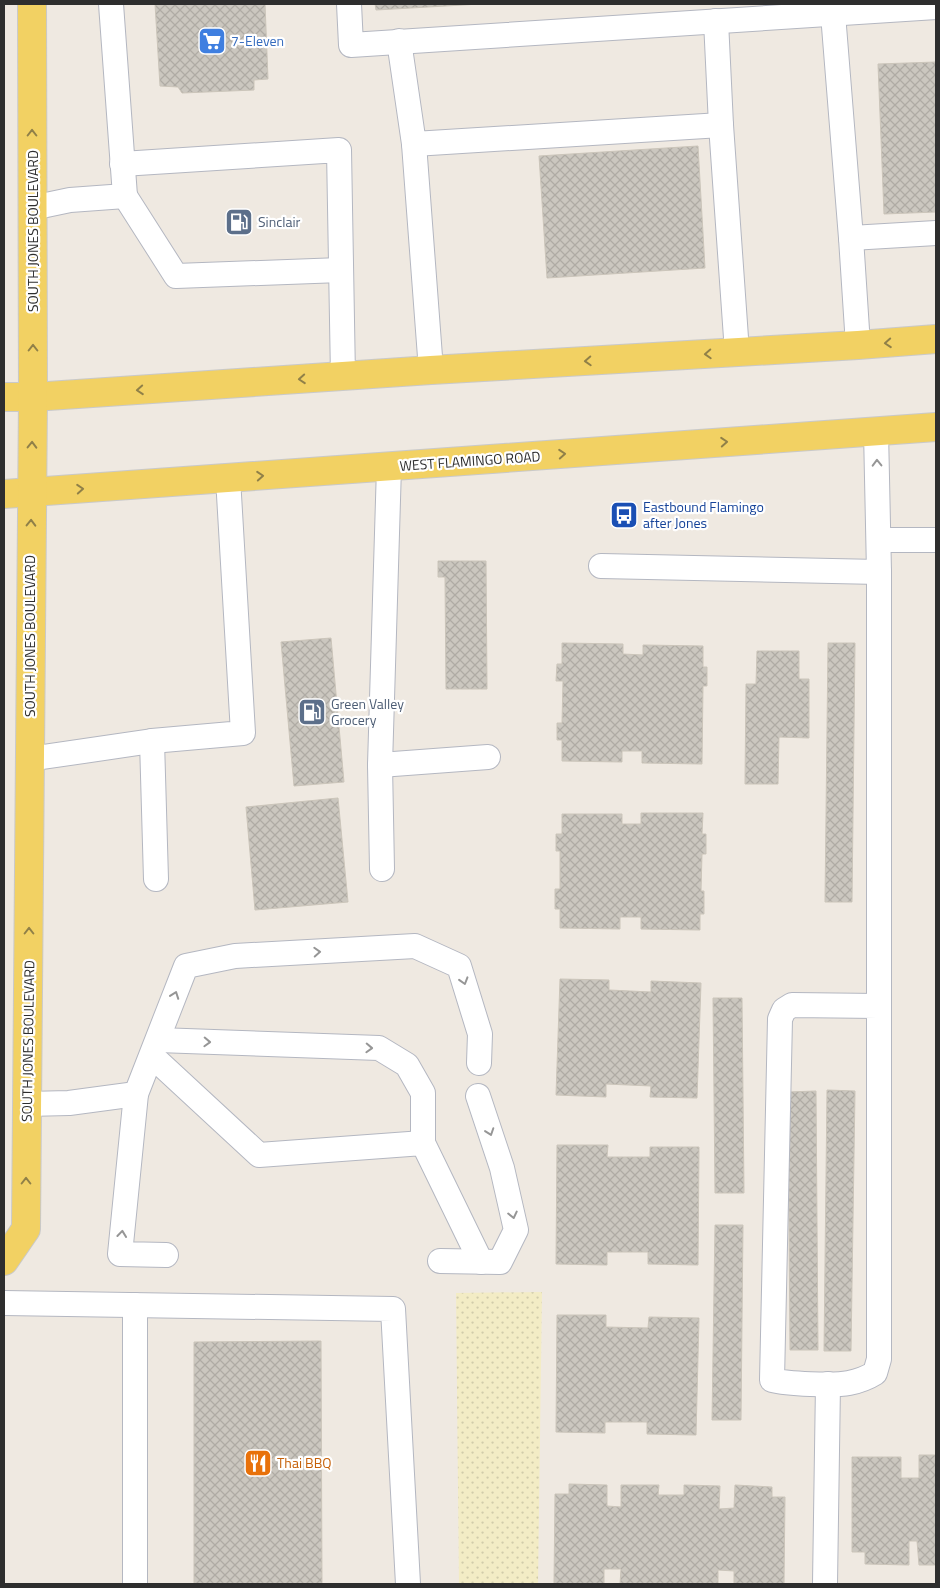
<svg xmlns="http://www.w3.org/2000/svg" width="940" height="1588" font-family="'Titillium Web',sans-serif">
  <defs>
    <pattern id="sand-dots" width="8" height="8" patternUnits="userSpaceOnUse" patternTransform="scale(1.25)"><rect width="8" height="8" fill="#f3ecc5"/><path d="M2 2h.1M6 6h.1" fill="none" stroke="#d1cbaa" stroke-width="1.8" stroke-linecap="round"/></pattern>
    <pattern id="building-cross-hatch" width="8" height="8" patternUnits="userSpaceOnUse" patternTransform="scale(1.25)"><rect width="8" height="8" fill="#cbc7bf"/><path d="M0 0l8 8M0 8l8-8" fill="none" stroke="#afaba4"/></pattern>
  </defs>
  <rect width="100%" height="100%" fill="#efe9e1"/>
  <path fill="url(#sand-dots)" d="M542,1292l-4,292h-79l-3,-291z"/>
  <g fill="url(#building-cross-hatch)" stroke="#cbc5ba">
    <path d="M155,4h110l3,75 -14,1v10l-72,3 -4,-6 -18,-1z"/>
    <path d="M375,4h105l-104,6z"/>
    <path d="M936,62v150l-52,2 -6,-150z"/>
    <path d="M698,146l7,122 -158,10 -8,-122z"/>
    <path d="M438,561h48l1,128h-41l-1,-112h-7z"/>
    <path d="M331,638l13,144 -50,4 -13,-144z"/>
    <path d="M562,643l61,1v10l20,1v-10l60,1v21h4v19h-4l-1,78 -60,-1v-12h-20v11l-60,-1v-21h-5v-17h5l1,-42h-7l1,-17h5z"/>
    <path d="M828,643h27l-3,259h-27z"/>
    <path d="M757,651h42v28h10v59l-30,-1 -1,47h-33l1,-100h10z"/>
    <path d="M338,798l10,104 -93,8 -9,-103z"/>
    <path d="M641,813h62l-1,21h4v20h-4l-1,37h3v23h-4v16l-59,-1v-12h-21v12l-60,-1v-19h-5v-20h5v-38h-4v-17h6v-20h60v10h19z"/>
    <path d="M560,979l49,1v10l42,2v-11l50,2 -4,115 -47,-1 1,-11 -45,-2v13l-50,-2z"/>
    <path d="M713,998h29l2,195h-29z"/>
    <path d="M827,1090l28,1 -4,260h-27z"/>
    <path d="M816,1091l2,259h-28l-2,-258z"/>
    <path d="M557,1145h51l-1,12h43v-10h49l-1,118 -50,-1v-12h-41v13l-51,-1z"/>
    <path d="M715,1225h28l-2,195h-29z"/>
    <path d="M557,1315h49v12l42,1 1,-11 50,1 -3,117 -49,-1v-12h-42v11l-49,-1z"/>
    <path d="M321,1341l1,243h-128v-242z"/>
    <path d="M919,1455h17v110h-17l-2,-24h-8v24l-44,-1v-12h-13v-95h49v21h18z"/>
    <path d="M569,1484l38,1v21l14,1v-22h38l-1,10h26v-10l36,1 -1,23 15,-1 1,-23 37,2v10h13l-1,87h-50v-13l-16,-1v14h-98l1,-15h-17v15h-50l1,-90h14z"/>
  </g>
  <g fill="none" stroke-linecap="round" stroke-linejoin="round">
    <g stroke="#b4b7c1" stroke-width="26">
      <g id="lane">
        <path d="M349,4l2,41 585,-38"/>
        <path d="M833,14l18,224 85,-5"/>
        <path d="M716,21l5,104 16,227"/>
        <path d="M399,41l15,103 307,-19"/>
        <path d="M414,144l17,226"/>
        <path d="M122,164l217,-14 4,227"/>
        <path d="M125,196l51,80 165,-6"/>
        <path d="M32,208l38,-8 55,-4 -14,-192"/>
        <path d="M851,238l7,107"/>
        <path d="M876,431l3,141"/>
        <path d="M879,540h57"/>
        <path d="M601,566l278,6v787l-4,14c-8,5 -16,8 -26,10 -15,3 -62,1 -77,-3l8,-361 4,-9 8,-5 86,1"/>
        <path d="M152,741l4,138"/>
        <path d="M29,759l123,-18 91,-8 -15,-255"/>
        <path d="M380,765l108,-8"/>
        <path d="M382,869l-2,-104 9,-298"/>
        <path d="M158,1040l221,8 28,17 16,28v50"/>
        <path d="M152,1056l107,99 164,-12 58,119"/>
        <path d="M27,1104l42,-1 67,-9"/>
        <path d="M166,1255l-46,-1 16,-160 50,-128 49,-10 180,-10 44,20 21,68 -1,29"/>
        <path d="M440,1261l60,1 16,-32 -14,-62 -24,-72"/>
        <path d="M4,1303l389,6 15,275"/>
        <path d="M135,1305v279"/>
        <path d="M825,1584l3,-200"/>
      </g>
    </g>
    <g stroke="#c9c9c9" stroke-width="30">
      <g id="primary">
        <path d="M4,397h29l398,-27 427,-25 78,-6"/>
        <path d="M4,494l932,-67"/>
        <path d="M4,1261l22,-32 7,-832 -1,-393"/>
      </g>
    </g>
    <use href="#lane" stroke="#fff" stroke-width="24"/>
    <use href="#primary" stroke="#f2d163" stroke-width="28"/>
  </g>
  <defs><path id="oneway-chevron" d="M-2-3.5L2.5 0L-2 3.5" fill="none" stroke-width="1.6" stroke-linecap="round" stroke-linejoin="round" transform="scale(1.25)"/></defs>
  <g stroke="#908048">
    <use href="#oneway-chevron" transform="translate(32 133) rotate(-90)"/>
    <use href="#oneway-chevron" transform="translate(888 343) rotate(176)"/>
    <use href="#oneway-chevron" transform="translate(33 348) rotate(-90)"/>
    <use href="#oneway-chevron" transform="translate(708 354) rotate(177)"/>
    <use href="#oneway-chevron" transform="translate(588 361) rotate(177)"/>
    <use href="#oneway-chevron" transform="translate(302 379) rotate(176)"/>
    <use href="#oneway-chevron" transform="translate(140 390) rotate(176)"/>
    <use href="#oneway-chevron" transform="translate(724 442) rotate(-4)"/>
    <use href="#oneway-chevron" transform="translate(32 445) rotate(-89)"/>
    <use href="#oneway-chevron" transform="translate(562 454) rotate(-4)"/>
    <use href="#oneway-chevron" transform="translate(260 476) rotate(-4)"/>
    <use href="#oneway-chevron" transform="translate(80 489) rotate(-4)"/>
    <use href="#oneway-chevron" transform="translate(31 523) rotate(-89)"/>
    <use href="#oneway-chevron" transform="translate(29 931) rotate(-90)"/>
    <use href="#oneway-chevron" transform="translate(26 1181) rotate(-90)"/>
  </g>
  <g stroke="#969696">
    <use href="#oneway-chevron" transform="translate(877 463) rotate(-91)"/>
    <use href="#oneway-chevron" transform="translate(317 952) rotate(-3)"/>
    <use href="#oneway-chevron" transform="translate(464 981) rotate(73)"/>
    <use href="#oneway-chevron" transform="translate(175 995) rotate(-70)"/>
    <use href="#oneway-chevron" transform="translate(207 1042) rotate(2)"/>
    <use href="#oneway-chevron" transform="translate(369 1048) rotate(2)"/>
    <use href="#oneway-chevron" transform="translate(490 1132) rotate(71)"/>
    <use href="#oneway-chevron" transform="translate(513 1215) rotate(77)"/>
    <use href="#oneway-chevron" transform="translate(122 1234) rotate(-84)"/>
  </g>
  <defs>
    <g id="supermarket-square" transform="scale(1.4375)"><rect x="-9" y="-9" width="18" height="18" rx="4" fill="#3f7fe0" stroke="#fff"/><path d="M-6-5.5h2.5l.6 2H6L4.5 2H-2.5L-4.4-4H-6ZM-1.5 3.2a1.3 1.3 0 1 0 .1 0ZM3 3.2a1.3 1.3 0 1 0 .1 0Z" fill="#fff"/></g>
    <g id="fuel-square" transform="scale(1.4375)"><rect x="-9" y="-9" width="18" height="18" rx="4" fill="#5c6f8a" stroke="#fff"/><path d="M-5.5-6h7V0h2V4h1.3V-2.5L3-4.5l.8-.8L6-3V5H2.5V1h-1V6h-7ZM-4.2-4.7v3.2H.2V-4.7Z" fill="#fff"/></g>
    <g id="bus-square" transform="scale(1.4375)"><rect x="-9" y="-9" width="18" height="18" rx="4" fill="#1a4fb4" stroke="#fff"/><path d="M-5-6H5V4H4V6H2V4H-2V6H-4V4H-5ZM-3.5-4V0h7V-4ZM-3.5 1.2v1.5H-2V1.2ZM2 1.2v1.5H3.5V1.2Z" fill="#fff"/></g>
    <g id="restaurant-square" transform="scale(1.4375)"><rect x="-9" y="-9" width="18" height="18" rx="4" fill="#e8710a" stroke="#fff"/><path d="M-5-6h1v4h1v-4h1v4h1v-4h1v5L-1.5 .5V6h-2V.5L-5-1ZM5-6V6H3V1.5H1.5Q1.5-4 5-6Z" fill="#fff"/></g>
  </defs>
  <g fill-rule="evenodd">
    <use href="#supermarket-square" x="212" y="41"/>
    <use href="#fuel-square" x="239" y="222"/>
    <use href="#bus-square" x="624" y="515"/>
    <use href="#fuel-square" x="312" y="712"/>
    <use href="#restaurant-square" x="258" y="1463"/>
  </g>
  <g text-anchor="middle" stroke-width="4.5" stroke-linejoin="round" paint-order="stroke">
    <g font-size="14" fill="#366cbe" stroke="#fff" text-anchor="start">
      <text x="231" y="46">7-Eleven</text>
    </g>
    <g font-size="14" fill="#4e5e75" stroke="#fff" text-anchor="start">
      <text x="258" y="227">Sinclair</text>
      <text x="331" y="709">Green Valley<tspan x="331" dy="16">Grocery</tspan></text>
    </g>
    <g font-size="14" fill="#2e2e2e" stroke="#fff">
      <text transform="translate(33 231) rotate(-90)" y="5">SOUTH JONES BOULEVARD</text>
      <text transform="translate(470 461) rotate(-4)" y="5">WEST FLAMINGO ROAD</text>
      <text transform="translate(30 636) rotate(-90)" y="5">SOUTH JONES BOULEVARD</text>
      <text transform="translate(28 1041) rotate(-89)" y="5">SOUTH JONES BOULEVARD</text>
    </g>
    <g font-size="14" fill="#164399" stroke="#fff" text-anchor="start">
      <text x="643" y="512">Eastbound Flamingo<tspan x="643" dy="16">after Jones</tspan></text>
    </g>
    <g font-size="14" fill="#c56008" stroke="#fff" text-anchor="start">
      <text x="277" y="1468">Thai BBQ</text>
    </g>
  </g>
  <rect width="940" height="1588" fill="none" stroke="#2e2e2e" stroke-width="10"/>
</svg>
